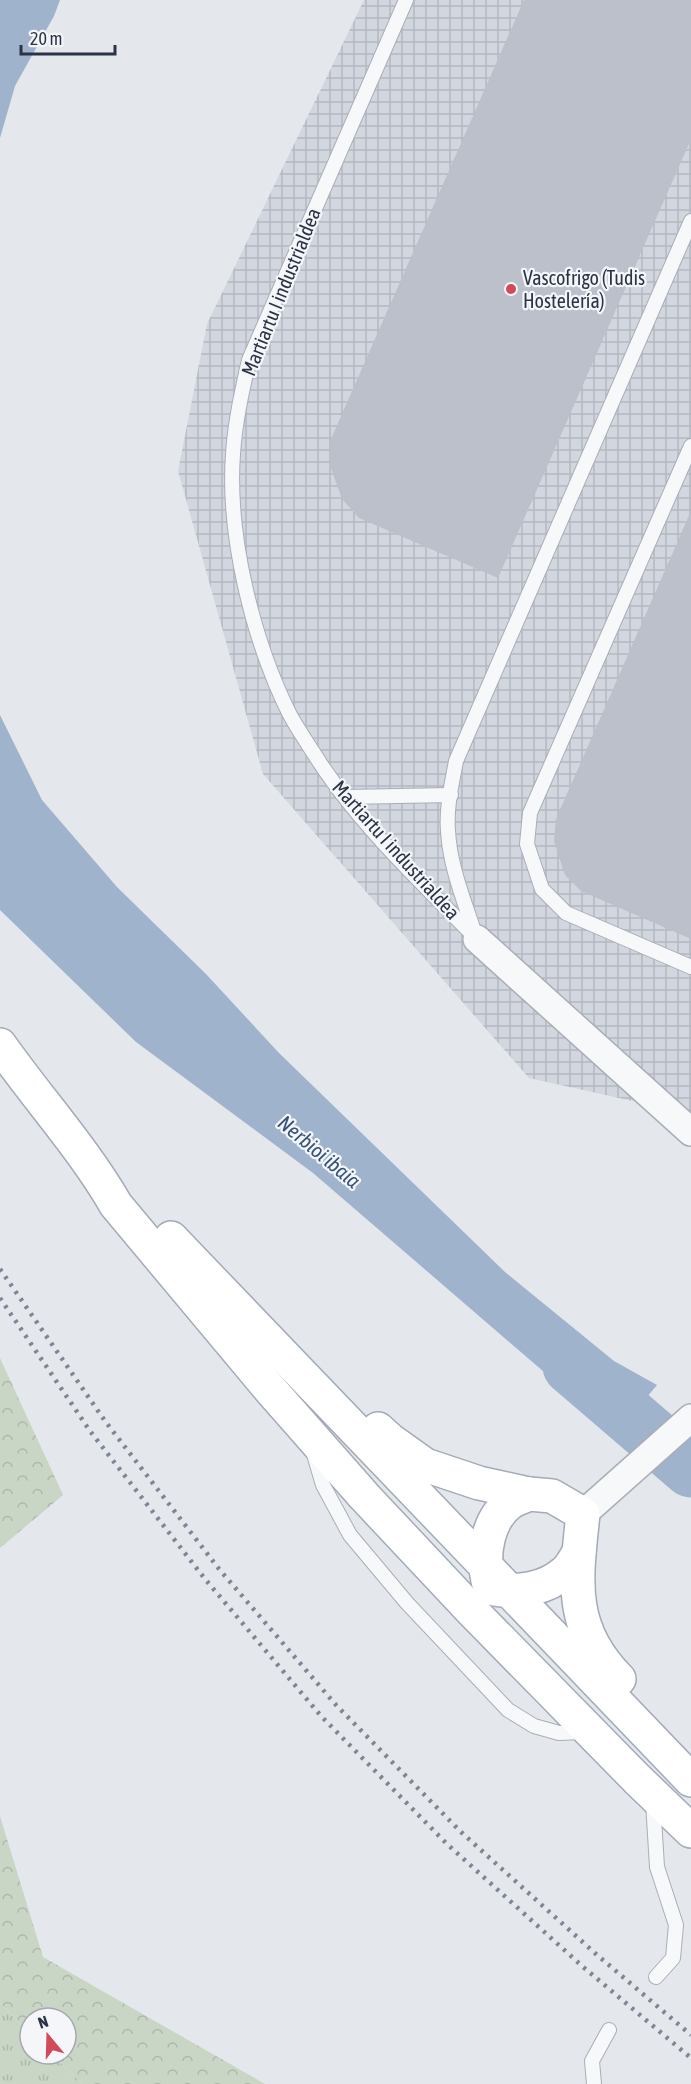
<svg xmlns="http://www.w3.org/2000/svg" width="691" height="2084" font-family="'Asap Condensed',sans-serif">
  <defs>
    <pattern id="industrial-grid" width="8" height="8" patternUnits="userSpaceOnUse" patternTransform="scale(1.5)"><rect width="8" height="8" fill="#d2d6de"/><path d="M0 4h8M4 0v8" fill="none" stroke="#b4b8c0"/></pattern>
    <pattern id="grass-tufts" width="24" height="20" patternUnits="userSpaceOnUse" patternTransform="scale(1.5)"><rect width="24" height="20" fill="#c9d6c5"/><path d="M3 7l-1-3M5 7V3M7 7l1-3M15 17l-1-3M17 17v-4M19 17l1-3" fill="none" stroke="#adb8ab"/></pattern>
    <pattern id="forest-crowns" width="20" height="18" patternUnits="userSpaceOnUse" patternTransform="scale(1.5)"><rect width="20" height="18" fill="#c9d6c5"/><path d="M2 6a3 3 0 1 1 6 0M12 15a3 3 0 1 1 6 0" fill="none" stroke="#adb8ab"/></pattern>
  </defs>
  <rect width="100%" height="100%" fill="#e4e7ec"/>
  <path fill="url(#industrial-grid)" d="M364,0h327v1114l-162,-36 -266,-304 -85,-303 29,-147z"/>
  <path fill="url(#grass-tufts)" d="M0,2003l30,29v22h22l30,30h-82z"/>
  <g fill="url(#forest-crowns)">
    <path d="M0,1358l63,137 -63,53z"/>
    <path d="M0,1816l43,141 222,127h-183l-30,-30h14v-36h-36v14l-30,-29z"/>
  </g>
  <g fill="#9fb4cc">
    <path d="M0,0h60l-6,16 -39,70 -15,52z"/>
    <path d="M0,715l42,85 75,87 89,87 73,79 226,219 109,89 43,24 -41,49 -303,-261 -177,-131 -136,-132z"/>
  </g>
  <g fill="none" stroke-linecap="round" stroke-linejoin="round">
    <path stroke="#9fb4cc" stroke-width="57" d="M571,1366l120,103"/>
  </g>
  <g fill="#bbc0ca">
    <path d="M524,0h167v139l-193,439 -139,-60 -17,-19 -4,-11 -7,-20 -1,-17 1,-12z"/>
    <path d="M691,511v428l-110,-48 -16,-16 -11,-34 2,-22z"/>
  </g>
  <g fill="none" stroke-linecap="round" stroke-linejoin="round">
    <g stroke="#a9aeb7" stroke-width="16">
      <g id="service">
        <path d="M406,0l-157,360c-7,31 -14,62 -16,94 -6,82 20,186 56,259 9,17 21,34 31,50 43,65 103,121 157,176"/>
        <path d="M691,446l-161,367 -3,31 15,45 24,24 125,54"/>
        <path d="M346,797l105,-2"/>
        <path d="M475,934c-11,-34 -25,-67 -27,-103 -2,-23 4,-48 8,-70l235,-540"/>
        <path d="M313,1451l10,34 27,50 57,68 101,107 26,16 25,7 26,-1"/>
        <path d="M653,1802l4,65 19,58 -3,33 -17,19"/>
        <path d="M594,2084l-2,-23 17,-31"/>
      </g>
    </g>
    <g stroke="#a9aeb7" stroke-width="30">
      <g id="minor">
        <path d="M477,939l214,193"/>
        <path d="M583,1514l108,-96"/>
      </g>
    </g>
    <g stroke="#a3abb8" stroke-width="36">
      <g id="primary">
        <path d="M0,1045c38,54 83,103 116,160l153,183 95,108 108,115 165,168 54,52"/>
        <path d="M171,1238l520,542"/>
        <path d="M378,1429l12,11 35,25 54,18 50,11 23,2 31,18c-7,66 -15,114 36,165"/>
        <path d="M488,1581c-6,-26 -1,-62 23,-79 5,-3 12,-5 18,-8"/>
        <path d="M494,1589c25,4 52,0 71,-17 6,-5 10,-13 14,-20"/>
      </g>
    </g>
    <use href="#service" stroke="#f7f8fa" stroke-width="14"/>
    <use href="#minor" stroke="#f7f8fa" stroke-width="27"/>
    <use href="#primary" stroke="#fff" stroke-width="33"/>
    <g stroke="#7d8696" stroke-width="4.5" stroke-dasharray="3 6" stroke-linecap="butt">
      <path d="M0,1269l105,152 114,148 117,136 125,127 135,122 95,81"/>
      <path d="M0,1298l90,133 115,148 116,137 126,128 135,122 109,92"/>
    </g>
  </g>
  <circle fill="#d1495b" stroke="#f4f6f9" stroke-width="2" cx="511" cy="289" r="6"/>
  <g text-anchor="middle" stroke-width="4.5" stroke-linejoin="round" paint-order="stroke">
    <g font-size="20" fill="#2b3445" stroke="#f4f6f9" text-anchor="start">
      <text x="523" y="285">Vascofrigo (Tudis<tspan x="523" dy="23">Hostelería)</tspan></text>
    </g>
    <g font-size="20" fill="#2b3445" stroke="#f4f6f9">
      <text transform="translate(281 292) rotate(-68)" y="7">Martiartu I industrialdea</text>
      <text transform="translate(396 850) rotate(48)" y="7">Martiartu I industrialdea</text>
    </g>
    <g font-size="21" font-style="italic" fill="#34527a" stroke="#f4f6f9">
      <text transform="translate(319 1152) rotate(40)" y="7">Nerbioi ibaia</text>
    </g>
  </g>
  <g transform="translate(48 2036) rotate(341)"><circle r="28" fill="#f4f6f9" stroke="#a4a8b1" stroke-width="1.5"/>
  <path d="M0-4.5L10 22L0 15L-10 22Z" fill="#d1495b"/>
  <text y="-9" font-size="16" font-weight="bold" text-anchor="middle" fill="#2b3445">N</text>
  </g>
  <path d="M21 45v9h94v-9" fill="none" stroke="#2b3445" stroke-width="3"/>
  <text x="30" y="45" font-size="18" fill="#2b3445" stroke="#f4f6f9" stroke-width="4.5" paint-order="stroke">20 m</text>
</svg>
